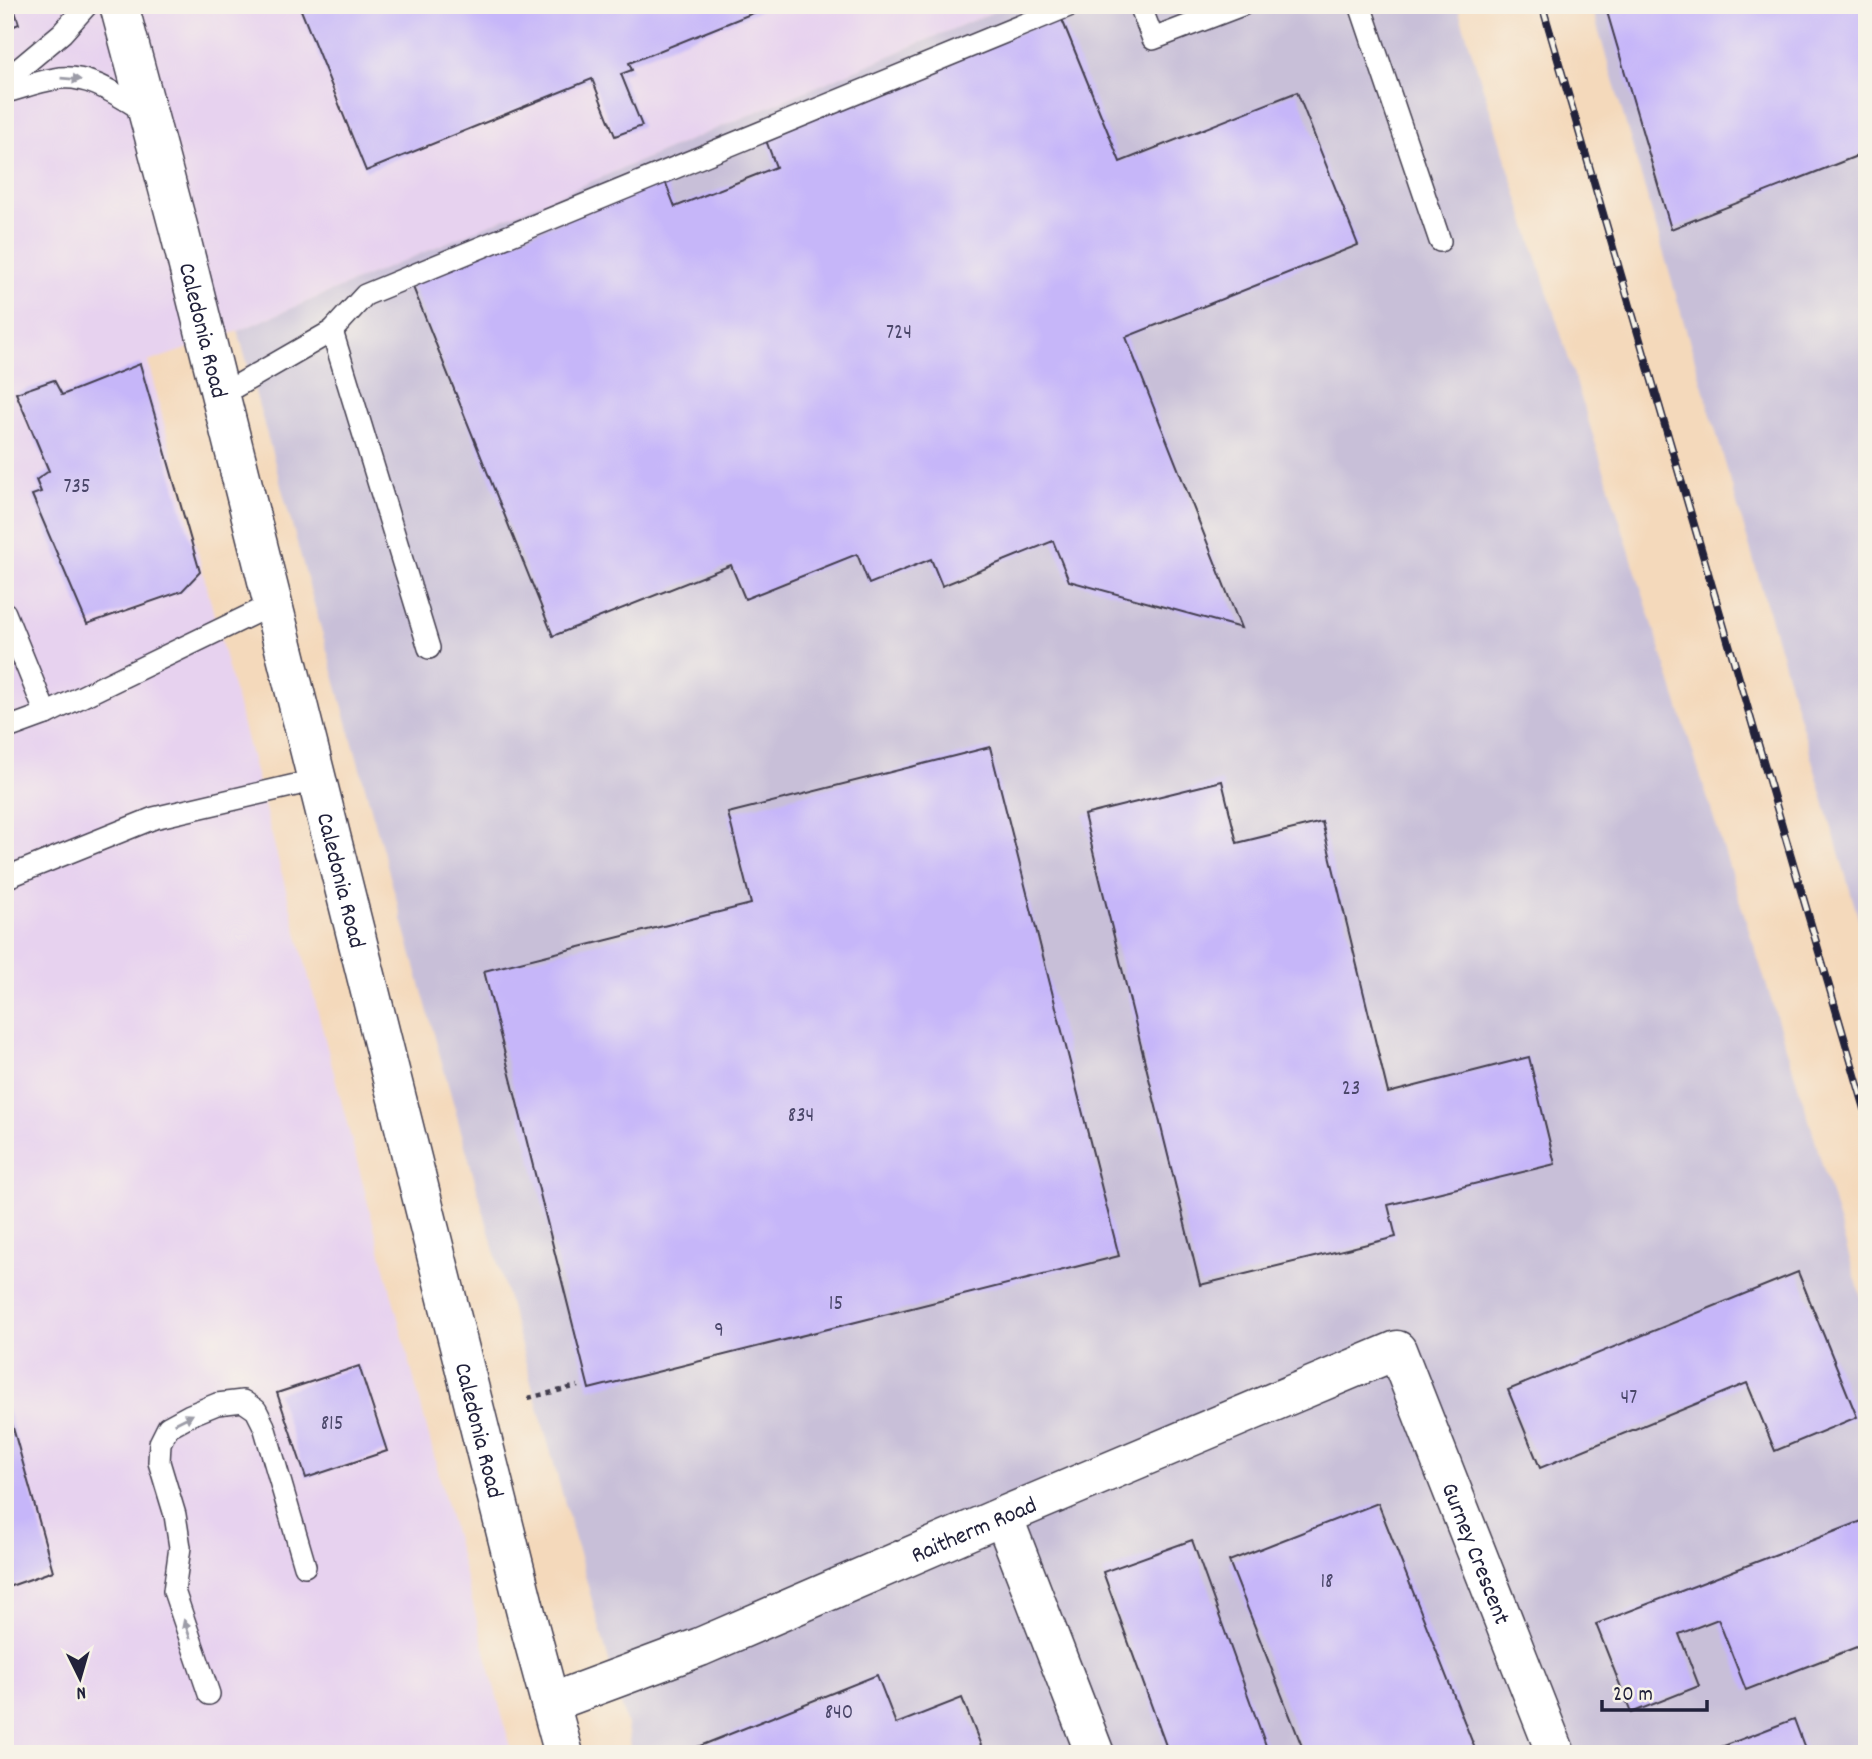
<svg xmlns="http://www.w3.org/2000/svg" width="1872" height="1759" font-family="Dekko,sans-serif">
  <rect width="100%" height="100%" fill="#f7f3e8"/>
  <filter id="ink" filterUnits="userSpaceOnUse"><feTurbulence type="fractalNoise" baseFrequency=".0143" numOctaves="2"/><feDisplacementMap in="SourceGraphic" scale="14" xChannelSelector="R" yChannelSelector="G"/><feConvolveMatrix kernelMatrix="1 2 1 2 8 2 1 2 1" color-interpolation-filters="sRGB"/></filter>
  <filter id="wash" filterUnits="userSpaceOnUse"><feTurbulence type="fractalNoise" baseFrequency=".00686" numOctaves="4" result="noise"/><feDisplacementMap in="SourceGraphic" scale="28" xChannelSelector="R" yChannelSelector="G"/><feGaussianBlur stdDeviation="1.57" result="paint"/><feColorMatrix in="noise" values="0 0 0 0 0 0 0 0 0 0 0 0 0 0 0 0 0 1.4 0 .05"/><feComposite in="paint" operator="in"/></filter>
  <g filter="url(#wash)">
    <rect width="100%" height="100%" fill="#f4d9bb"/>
    <path fill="#e7d2ef" d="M5,5h1005l-772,326 -90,31 364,1392h-507z"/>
    <g fill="#c8bfd8">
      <path d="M1010,5h447l353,1118 57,194v437h-1236l-4,-28 -389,-1395z"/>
      <path d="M1591,5h276v943z"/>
    </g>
    <g id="blocks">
      <g fill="#c6b6f9">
        <path d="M5,5h8l6,19 -14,6z"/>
        <path d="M299,5h474l-144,58 3,7 -11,4 21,52 -27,10 -23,-57 -226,92z"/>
        <path d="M1605,5h262v147l-196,77z"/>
        <path d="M1061,17l59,145 177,-70 61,153 -232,92 115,291 -172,-47 -16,-40 -111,45 -11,-27 -62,25 -12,-30 -112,45 -14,-34 -178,71 -142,-354 254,-101 10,26 101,-40 -12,-32z"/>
        <path d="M140,364l60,208 -18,19 -95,33 -55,-129 9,-3 -5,-12 13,-9 -33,-78 38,-13 8,15z"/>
        <path d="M990,747l129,509 -530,133 -105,-418 267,-67 -23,-91z"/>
        <path d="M1222,781l15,62 85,-21 66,271 141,-36 26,107 -167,41 8,32 -196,48 -116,-470z"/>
        <path d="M1798,1272l59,145 -82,34 -28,-68 -207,85 -32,-78z"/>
        <path d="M359,1366l28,85 -81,27 -29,-85z"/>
        <path d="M5,1399l48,172 -48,17z"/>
        <path d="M1378,1503l99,251h-172l-76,-193z"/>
        <path d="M1867,1519v124l-121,47 -28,-71 -39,15 20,52 -68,27 -35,-89z"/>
        <path d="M1192,1540l77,214h-100l-66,-182z"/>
        <path d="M877,1675l19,49 66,-26 20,50 -15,6h-287z"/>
        <path d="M1794,1719l13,35h-104z"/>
      </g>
    </g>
  </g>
  <g filter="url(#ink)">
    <use href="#blocks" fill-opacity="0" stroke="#423d4e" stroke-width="2"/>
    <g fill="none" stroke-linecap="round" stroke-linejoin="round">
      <g stroke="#423d4e" stroke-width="24">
        <g id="service">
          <path d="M1140,5l13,34 89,-34"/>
          <path d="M1360,5l80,236"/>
          <path d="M5,90l14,-21 43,-36 25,-28"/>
          <path d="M5,92c16,-4 32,-10 49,-13 33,-7 65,17 92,33"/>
          <path d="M332,331l33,-36 706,-290"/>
          <path d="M221,395l111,-64 97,317"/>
          <path d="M5,613l41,101"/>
          <path d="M5,729l41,-15 227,-110"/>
          <path d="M5,878l149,-60 163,-38"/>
          <path d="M209,1694l-35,-103 6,-44 -5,-32 -16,-53 1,-19 8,-16 22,-12 27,-11 26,-3 13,9 8,16 41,140"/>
        </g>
      </g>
      <g stroke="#423d4e" stroke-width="41">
        <g id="minor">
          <path d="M1003,1516l92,238"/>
          <path id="s1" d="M550,1703l150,-56 303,-131 394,-166 159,404"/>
        </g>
      </g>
      <g stroke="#423d4e" stroke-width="41">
        <g id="tertiary">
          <path id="s2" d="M119,5l60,225 350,1395 35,129"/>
        </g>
      </g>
      <path stroke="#423d4e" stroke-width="4.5" stroke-dasharray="5 5" stroke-linecap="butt" d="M528,1398l50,-12"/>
      <use href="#service" stroke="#fff" stroke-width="21"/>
      <use href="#minor" stroke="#fff" stroke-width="38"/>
      <use href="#tertiary" stroke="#fff" stroke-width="38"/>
      <g stroke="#22223b" stroke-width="8">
        <path id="rail" d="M1542,5l325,1111"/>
      </g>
      <use href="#rail" stroke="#f7f3e8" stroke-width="5" stroke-dasharray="16" stroke-linecap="butt"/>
    </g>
    <defs><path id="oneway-solid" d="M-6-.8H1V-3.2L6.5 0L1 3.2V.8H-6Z" transform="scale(1.75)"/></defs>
    <g fill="#9c9ca7">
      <use href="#oneway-solid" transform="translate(71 79) rotate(5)"/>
      <use href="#oneway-solid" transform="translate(184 1419) rotate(-27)"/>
      <use href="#oneway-solid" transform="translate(187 1629) rotate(-109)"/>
    </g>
  </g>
  <g text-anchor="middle" stroke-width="5" stroke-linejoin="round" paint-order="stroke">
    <g font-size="21" fill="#4b476a">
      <text x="899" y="338">724</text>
      <text x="77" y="492">735</text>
      <text x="1351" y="1094">23</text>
      <text x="801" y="1121">834</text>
      <text x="836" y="1309">15</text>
      <text x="719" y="1336">9</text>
      <text x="1629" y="1403">47</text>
      <text x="332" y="1429">815</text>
      <text x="1327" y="1587">18</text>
      <text x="839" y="1718">840</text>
    </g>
    <g font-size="24" fill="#22223b" stroke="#f7f3e8">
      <text dy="8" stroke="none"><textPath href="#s2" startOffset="336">Caledonia Road</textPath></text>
      <text dy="8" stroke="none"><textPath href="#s2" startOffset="903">Caledonia Road</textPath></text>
      <text dy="8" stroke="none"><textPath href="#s2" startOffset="1470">Caledonia Road</textPath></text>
      <text dy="8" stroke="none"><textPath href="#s1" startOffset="458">Raitherm Road</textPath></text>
      <text dy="8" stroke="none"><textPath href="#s1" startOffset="1136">Gurney Crescent</textPath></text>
    </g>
  </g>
  <rect width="1872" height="1759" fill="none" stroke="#f7f3e8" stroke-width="28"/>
  <g transform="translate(80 1678) rotate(175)" stroke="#f7f3e8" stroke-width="5" paint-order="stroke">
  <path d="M0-5L12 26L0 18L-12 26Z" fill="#22223b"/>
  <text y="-10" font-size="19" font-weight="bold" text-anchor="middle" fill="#22223b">N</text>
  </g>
  <path d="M1602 1700v10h105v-10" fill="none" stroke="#22223b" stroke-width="3.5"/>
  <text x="1613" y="1700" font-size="21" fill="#22223b" stroke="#f7f3e8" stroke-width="5" paint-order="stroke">20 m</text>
</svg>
